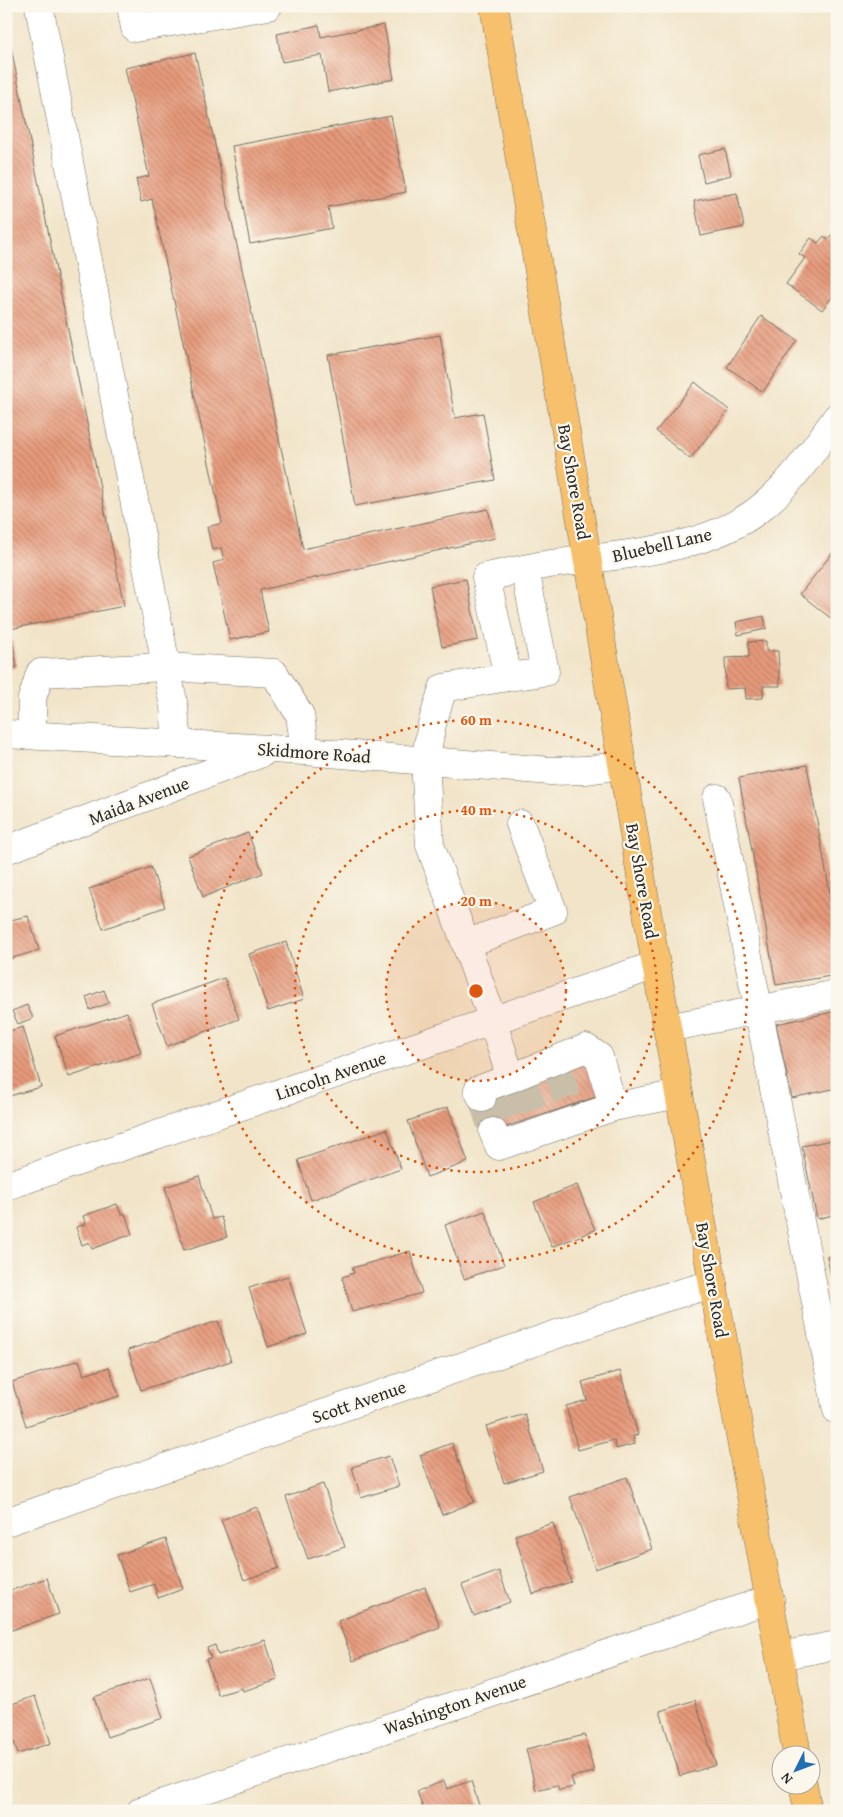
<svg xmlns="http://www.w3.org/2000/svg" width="843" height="1817" font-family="'Gentium Book Plus',serif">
  <defs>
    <pattern id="building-back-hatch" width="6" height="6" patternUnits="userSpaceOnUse" patternTransform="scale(1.25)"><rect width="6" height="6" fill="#e79a7b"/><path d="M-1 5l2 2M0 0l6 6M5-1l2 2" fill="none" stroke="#bb7e65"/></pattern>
  </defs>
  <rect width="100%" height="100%" fill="#fbf7ec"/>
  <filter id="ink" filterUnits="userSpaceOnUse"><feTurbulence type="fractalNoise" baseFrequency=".02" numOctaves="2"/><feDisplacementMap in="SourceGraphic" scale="10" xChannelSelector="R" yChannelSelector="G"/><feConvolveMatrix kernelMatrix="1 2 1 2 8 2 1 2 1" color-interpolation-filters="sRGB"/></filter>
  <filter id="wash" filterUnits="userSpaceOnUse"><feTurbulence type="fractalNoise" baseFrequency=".0096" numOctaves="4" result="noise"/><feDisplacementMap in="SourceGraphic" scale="20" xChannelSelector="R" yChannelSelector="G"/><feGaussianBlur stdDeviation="1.12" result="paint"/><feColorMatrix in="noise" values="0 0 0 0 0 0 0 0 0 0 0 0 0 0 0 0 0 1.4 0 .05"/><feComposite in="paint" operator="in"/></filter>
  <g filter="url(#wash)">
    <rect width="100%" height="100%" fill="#f1e4c8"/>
    <g id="blocks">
      <g fill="url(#building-back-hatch)">
        <path d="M6,23l118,583 -114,23 7,38 -11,3z"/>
        <path d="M319,25l2,12 63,-12 10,54 -66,13 -6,-37 -40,7 -5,-28z"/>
        <path d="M195,53l108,496 185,-40 7,29 -235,52 9,42 -39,8 -17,-77 11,-3 -3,-12 -9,2 -5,-23 15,-4 -70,-324 -11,3 -5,-23 13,-3 -24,-108z"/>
        <path d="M391,116l15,76 -78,15 4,21 -82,16 -18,-98z"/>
        <path d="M725,149l6,26 -27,7 -6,-27z"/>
        <path d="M737,193l7,34 -43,9 -7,-35z"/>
        <path d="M837,228v63l-15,19 -36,-26 19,-26 -6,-4 12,-16 7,5 6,-7 4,4z"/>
        <path d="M761,316l36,24 -34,52 -36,-25z"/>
        <path d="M440,335l15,83 28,-5 12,67 -140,26 -27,-151z"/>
        <path d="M695,382l34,28 -39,49 -34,-28z"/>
        <path d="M837,547v69l-4,4 -33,-26z"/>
        <path d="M466,579l12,61 -36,7 -12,-61z"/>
        <path d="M764,616l2,13 -28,6 -2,-13z"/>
        <path d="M766,641v10h12l2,35h-17v12l-17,1 -1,-11 -19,1 -1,-31 24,-1 -1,-15z"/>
        <path d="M807,765l30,168v42l-61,10 -37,-207z"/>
        <path d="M248,833l15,40 -60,24 -15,-41z"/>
        <path d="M151,867l14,40 -62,22 -14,-40z"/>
        <path d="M28,916l11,34 -33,10v-39z"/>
        <path d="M286,942l18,57 -36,12 -19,-57z"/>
        <path d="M224,978l15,41 -72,27 -15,-42z"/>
        <path d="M104,990l5,13 -19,7 -4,-13z"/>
        <path d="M27,1005l6,13 -15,6 -6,-13z"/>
        <path d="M837,1011v77l-45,10 -16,-74z"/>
        <path d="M127,1012l14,41 -72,24 -14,-41z"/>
        <path d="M23,1027l18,60 -35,10v-65z"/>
        <path d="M590,1062l12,33 -117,39 -12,-34z"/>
        <path d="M448,1107l20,55 -41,15 -19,-56z"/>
        <path d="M387,1129l14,40 -90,31 -13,-40z"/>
        <path d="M837,1139v75l-20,5 -15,-73z"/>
        <path d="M199,1176l13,43 9,-2 6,20 -43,13 -19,-63z"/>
        <path d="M577,1185l18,45 -43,17 -18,-45z"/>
        <path d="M117,1204l4,10h4l7,20 -40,15 -3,-7 -7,3 -6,-18 10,-3 -3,-8z"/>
        <path d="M485,1211l19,54 -40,14 -19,-54z"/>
        <path d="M410,1251l12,42 -70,19 -10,-35 12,-4 -2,-5z"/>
        <path d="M837,1255v44h-1l-9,-42z"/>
        <path d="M288,1276l19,58 -39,13 -19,-59z"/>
        <path d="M218,1321l13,40 -90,29 -13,-40z"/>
        <path d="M79,1360l5,15 25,-8 10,29 -93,30 -14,-44z"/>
        <path d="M620,1371l18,64 -5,1 2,8 -19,5 -2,-9 -36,10 -12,-44 21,-6 -5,-18z"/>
        <path d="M525,1414l18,57 -39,12 -18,-57z"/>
        <path d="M452,1443l22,59 -32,13 -22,-60z"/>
        <path d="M389,1456l10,30 -38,12 -9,-31z"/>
        <path d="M627,1477l25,72 -57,20 -25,-72z"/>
        <path d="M323,1484l22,63 -37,12 -22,-62z"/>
        <path d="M257,1507l22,61 -35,12 -23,-60z"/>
        <path d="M553,1523l18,59 -38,12 -18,-59z"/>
        <path d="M166,1539l17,50 -25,9 -4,-14 -24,8 -13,-37z"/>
        <path d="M499,1571l11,31 -36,14 -12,-31z"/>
        <path d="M47,1578l12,36 -53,18v-40z"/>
        <path d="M425,1587l15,40 -87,34 -15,-40z"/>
        <path d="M265,1640l13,40 -35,11 -1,-3 -24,7 -12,-36 5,-1 -4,-10 8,-3 3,10z"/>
        <path d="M150,1678l13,40 -56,19 -13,-40z"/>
        <path d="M35,1696l16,47 -33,11 -12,-35v-13z"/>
        <path d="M695,1700l21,65 -36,11 -20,-65z"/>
        <path d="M585,1735l9,37 -23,5 3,10 -15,3 -2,-5 -21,5 -10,-41z"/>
        <path d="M444,1781l3,8 24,-8 10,30h-57l-7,-20z"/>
      </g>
    </g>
  </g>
  <g filter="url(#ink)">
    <use href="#blocks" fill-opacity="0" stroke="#706c62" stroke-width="1"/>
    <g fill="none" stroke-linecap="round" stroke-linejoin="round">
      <g stroke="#c9bfa9" stroke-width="28" stroke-dasharray="28 14" stroke-linecap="butt">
        <path d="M558,1072l12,34"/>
        <path d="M523,1084l14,34"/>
        <path d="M503,1090l13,34"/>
        <path d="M482,1098l11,34"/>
      </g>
      <g stroke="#706c62" stroke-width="29">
        <g id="minor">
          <path d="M39,6l135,701 3,37"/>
          <path d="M131,6l4,22 133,-22"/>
          <path d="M508,677l37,-5 -20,-103"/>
          <path d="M6,734l299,17 246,20 36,-1 35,-5"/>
          <path d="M32,735v-36l8,-26 126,-6 108,6 26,42 5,36"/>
          <path d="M717,798l120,612"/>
          <path d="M6,850l256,-97"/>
          <path d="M466,944l87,-33 -33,-87"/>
          <path d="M668,1028l169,-34"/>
          <path d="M679,1094l-66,13 -14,-50 -13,-9 -75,30 -29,-89 -52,-144 -5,-84 7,-37 11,-36 65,-11 -22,-100c21,-4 43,-10 64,-13 66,-9 154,-12 208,-54 33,-25 55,-60 79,-93"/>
          <path d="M482,1098l-4,-8 33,-12"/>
          <path d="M493,1132l6,14 114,-39"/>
          <path d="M6,1186l650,-221"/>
          <path d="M6,1522l657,-224 50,-14"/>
          <path d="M780,1656l57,-11"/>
          <path d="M141,1811l629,-212"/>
        </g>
      </g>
      <g stroke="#706c62" stroke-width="29">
        <g id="major">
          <path d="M494,6l162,959 141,789"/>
          <path d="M803,1784l5,27"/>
        </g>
      </g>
      <use href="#minor" stroke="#fff" stroke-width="28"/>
      <use href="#major" stroke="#f7c06c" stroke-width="28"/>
    </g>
  </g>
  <circle cx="476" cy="991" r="90" fill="#df570e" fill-opacity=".12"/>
  <g fill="none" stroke="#df570e" stroke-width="2.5" stroke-dasharray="2.5 5">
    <circle cx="476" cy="991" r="90"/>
    <circle cx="476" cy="991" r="181"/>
    <circle cx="476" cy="991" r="271"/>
  </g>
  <g text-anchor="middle" stroke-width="4.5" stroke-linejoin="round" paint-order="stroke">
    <g font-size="18" fill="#2b2b2b" stroke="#fbf7ec">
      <text transform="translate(574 482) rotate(80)" y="6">Bay Shore Road</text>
      <text transform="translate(662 545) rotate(-13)" y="6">Bluebell Lane</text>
      <text transform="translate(314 753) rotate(4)" y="6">Skidmore Road</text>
      <text transform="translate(139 801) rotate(-21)" y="6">Maida Avenue</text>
      <text transform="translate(642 881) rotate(80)" y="6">Bay Shore Road</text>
      <text transform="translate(331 1076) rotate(-19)" y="6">Lincoln Avenue</text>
      <text transform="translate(712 1280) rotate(80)" y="6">Bay Shore Road</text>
      <text transform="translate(359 1402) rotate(-19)" y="6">Scott Avenue</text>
      <text transform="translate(455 1705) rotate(-19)" y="6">Washington Avenue</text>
    </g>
  </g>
  <circle cx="476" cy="991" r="8" fill="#df570e" stroke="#fbf7ec" stroke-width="2.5"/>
  <g font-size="15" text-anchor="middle" font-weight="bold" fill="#df570e" stroke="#fbf7ec" stroke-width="4.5" stroke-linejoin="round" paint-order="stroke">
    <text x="476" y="725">60 m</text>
    <text x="476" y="815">40 m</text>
    <text x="476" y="906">20 m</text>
  </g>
  <rect width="843" height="1817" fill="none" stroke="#fbf7ec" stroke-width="25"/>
  <g transform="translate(796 1770) rotate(228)"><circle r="24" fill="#fbf7ec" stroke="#a8a59f"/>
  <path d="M0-4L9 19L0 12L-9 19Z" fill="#1f6fb2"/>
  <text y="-8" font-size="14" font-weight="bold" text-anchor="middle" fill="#2b2b2b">N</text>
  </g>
</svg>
